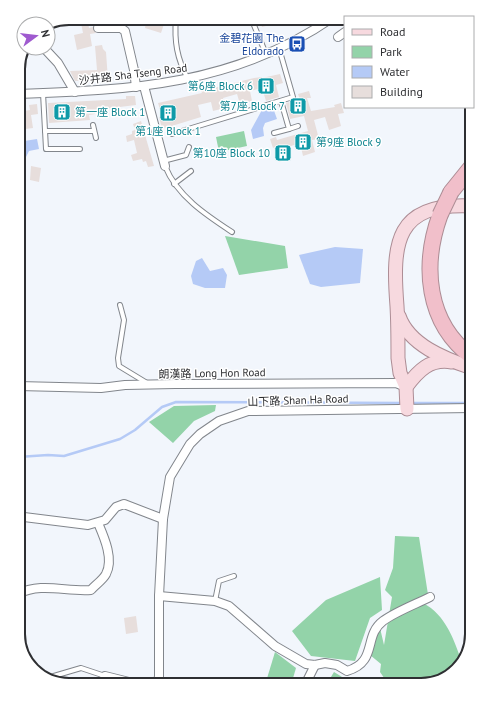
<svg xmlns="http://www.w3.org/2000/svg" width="490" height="703" font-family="'PT Sans','Noto Sans TC',sans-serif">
  <rect width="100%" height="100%" fill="#f2f6fc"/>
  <g fill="#93d3a9">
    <path d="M244,131l3,15 -28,6 -3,-15z"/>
    <path d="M225,236l60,10 3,22 -49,7z"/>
    <path d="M216,405l-1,6 -21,10 -21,22 -24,-21 25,-16z"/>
    <path d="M395,536l24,1 10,64 -6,2c23,12 31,37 39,59l-16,16 -25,7h-32l-9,-13 1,-8 -11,-9 10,-27 4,17 8,-48 -7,-7 8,-22z"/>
    <path d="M380,577l2,33 -12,8 -15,43 -44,-5 -19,-25 34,-31z"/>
    <path d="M275,652l21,16 -5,17h-26z"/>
    <path d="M334,672l21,13h-29z"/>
  </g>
  <g fill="#b5caf6">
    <path d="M272,105l5,14 -12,4 -2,5 1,8 -11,3 -2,-9 12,-22z"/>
    <path d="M37,139l2,10 -10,2 -3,6 -5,1 -3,-2v-14z"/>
    <path d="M335,247l28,2 -3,34 -39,4 -11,-3 -11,-29z"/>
    <path d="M202,258l8,13 13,-3 4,7 -2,13h-20l-12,-4 -2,-8 5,-15z"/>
  </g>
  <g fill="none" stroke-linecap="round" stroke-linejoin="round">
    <g stroke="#b5caf6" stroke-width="2.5">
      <path d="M410,403h62"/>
      <path d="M18,457l30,-2 16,1 56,-17 15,-9 27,-23 14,-5 227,1"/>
    </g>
  </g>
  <g fill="#e7dedc">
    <path d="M147,18h19l-5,15 -16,-5z"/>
    <path d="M259,18h29l1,2 -27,7z"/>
    <path d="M88,22l1,6 4,-1 3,6 -6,1 2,12 -15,4 -3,-15 9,-2 -2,-10z"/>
    <path d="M102,45l1,4 3,3 2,28 -33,1 -5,-10 27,-1 -2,-24z"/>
    <path d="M280,74l3,9 -7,2 3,12 -13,4 -4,-13 -12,3 2,10 -12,3 -3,-10 -14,4 2,10 -12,3 -2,-9 -13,3 3,12 -39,12 -3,-12 3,-1 -4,-13 44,-10 -1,-2 53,-13 8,-1v1z"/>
    <path d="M309,91l2,7h-4l4,13 24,-4 -1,-2 7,-2 3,10 -6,1 3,12 -12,4 -4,-13 -11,3 5,19 -7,1 3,12 -12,4 -3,-13 -12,4 3,11 -12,4 -4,-15 -2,1 -3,-9 6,-2 1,3 31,-9 -4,-15 -14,3 -4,-16 14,-3 -2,-6z"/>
    <path d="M126,96h9l1,9 -41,5v4l-6,1 1,5 -41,3 -1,-20 78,-4z"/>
    <path d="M37,104l1,10 -7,1 2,13 -15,2v-18l12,-2 -1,-5z"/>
    <path d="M141,121l13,45 -6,1 -2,-6 -3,1 -1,-3 -9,2 -2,-6 6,-2 -3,-13 -7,2 -1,-6 6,-2v-3l3,-1 -2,-6z"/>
    <path d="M31,166l10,2 -2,14 -9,-2z"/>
    <path d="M136,616l2,16 -12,2 -2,-16z"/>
  </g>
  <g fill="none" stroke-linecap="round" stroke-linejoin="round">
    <g stroke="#82868c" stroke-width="6">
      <g id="service">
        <path d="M176,18c-2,23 1,41 12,61"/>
        <path d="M251,18l15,36"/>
        <path d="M43,93l3,56h34"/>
        <path d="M93,125l3,13"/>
        <path d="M289,129l9,-3"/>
        <path d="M45,131h49"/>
        <path d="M274,133l15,-4 -8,-28"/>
        <path d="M172,134l121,-37 -14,-49"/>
        <path d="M163,161l23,-6 3,-8"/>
        <path d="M165,166c12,30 41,49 67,66"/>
        <path d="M174,184l17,-13"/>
        <path d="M120,305l4,15 -6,38 1,8 28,17"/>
        <path d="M215,601l4,-20 15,-5"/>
        <path d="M47,678l34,-10 24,8"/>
      </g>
    </g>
    <g stroke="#82868c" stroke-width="10">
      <g id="minor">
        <path d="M98,28h23l4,3 9,39 2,17"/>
        <path d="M338,37l7,-5"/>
        <path d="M44,48l14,15 17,29"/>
        <path d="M144,86l21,80"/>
        <path d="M18,94c114,-4 217,-9 314,-76"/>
        <path d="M18,386l83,2 24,-3 50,-1 221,-1 10,4"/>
        <path d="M18,519l6,-2 64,8 17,-5 11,-13 8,-3 39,15"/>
        <path d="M18,594c23,-12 48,-2 73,-4 4,-5 12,-10 15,-16 8,-15 -2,-37 -8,-51"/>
        <path d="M159,596l56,5 14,5 46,40 31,18 9,1 10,-2 12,2 10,6c31,-9 16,-35 36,-50 12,-9 33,-17 47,-24"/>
        <path d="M101,685l4,-9 36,9"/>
        <path d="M156,685l3,-8v-81l4,-77 7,-42 20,-33 10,-10 19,-13 29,-10 224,-3"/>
        <path d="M305,685l10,-20"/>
      </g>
    </g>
    <g stroke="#ad8d95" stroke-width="15">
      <g id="primary">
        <path d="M399,316c10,29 46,43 73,52"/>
        <path d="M406,387c12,-16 24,-29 46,-25"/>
        <path d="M407,409l-1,-22 -6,-14 -2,-15c0,-18 0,-35 -1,-52 -5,-63 -2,-104 75,-100"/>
      </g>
    </g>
    <g stroke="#ad8d95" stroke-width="17">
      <g id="motorway">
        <path d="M451,192l21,-26"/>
        <path d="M440,215c-18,50 -14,108 32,142"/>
      </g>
    </g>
    <use href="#service" stroke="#fff" stroke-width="4"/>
    <use href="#minor" stroke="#fff" stroke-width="8"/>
    <use href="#primary" stroke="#f7d9df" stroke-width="13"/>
    <use href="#motorway" stroke="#f1bfca" stroke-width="15"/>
    <g stroke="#ad8d95" stroke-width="17" stroke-linecap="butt">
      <path id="motorway-bridge" d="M440,215l11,-23"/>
    </g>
    <use href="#motorway-bridge" stroke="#f1bfca" stroke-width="15"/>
  </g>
  <defs>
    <g id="bus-square" transform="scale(0.9)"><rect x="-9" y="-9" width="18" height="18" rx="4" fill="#1a4fb4" stroke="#fff"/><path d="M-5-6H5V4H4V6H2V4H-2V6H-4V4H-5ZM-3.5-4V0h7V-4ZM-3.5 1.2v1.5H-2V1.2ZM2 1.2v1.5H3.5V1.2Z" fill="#fff"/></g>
    <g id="building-square" transform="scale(0.9)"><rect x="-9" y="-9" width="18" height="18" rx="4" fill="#0f9aa8" stroke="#fff"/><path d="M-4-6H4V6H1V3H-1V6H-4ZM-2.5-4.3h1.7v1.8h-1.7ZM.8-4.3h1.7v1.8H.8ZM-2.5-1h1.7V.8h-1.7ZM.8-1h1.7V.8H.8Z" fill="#fff"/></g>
  </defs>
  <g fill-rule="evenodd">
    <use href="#bus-square" x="297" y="44"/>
    <use href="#building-square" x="266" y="86"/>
    <use href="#building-square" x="298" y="106"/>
    <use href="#building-square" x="62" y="112"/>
    <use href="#building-square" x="168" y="113"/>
    <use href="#building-square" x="303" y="142"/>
    <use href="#building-square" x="283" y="153"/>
  </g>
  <g text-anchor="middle" stroke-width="3" stroke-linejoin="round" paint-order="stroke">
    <g font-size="11" fill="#164399" stroke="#fff" text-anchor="end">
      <text x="284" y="42">金碧花園 The<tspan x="284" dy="13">Eldorado</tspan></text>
    </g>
    <g font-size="11" fill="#2e2f32" stroke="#fff">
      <text transform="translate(133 74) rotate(-7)" y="4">沙井路 Sha Tseng Road</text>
      <text transform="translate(212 373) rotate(-1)" y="4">朗漢路 Long Hon Road</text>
      <text transform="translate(298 400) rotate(-2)" y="4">山下路 Shan Ha Road</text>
    </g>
    <g font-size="11" fill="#0d838f" stroke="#fff" text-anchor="end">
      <text x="253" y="90">第6座 Block 6</text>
      <text x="285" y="110">第7座 Block 7</text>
      <text x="75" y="116" text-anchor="start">第一座 Block 1</text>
      <text x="168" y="135" text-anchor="middle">第1座 Block 1</text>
      <text x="316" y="146" text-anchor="start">第9座 Block 9</text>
      <text x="270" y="157">第10座 Block 10</text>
    </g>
  </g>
  <path d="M0 0H490V703H0ZM69 25H421A44 44 0 0 1 465 69V634A44 44 0 0 1 421 678H69A44 44 0 0 1 25 634V69A44 44 0 0 1 69 25Z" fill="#fff" fill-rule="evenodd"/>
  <path fill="none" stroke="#2e2f32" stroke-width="2" d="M69 25H421A44 44 0 0 1 465 69V634A44 44 0 0 1 421 678H69A44 44 0 0 1 25 634V69A44 44 0 0 1 69 25Z"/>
  <rect x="344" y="16" width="130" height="92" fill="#ffffff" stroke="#abacad"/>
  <rect x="352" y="29" width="20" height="6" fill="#f7d9df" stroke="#abacad"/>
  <text x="380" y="36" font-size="12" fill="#2e2f32">Road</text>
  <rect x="352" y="46" width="20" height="12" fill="#93d3a9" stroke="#abacad"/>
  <text x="380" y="56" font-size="12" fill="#2e2f32">Park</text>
  <rect x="352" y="66" width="20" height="12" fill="#b5caf6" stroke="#abacad"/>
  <text x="380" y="76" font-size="12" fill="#2e2f32">Water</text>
  <rect x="352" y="86" width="20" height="12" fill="#e7dedc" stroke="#abacad"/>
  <text x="380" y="96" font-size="12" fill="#2e2f32">Building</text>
  <g transform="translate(36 36) rotate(75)"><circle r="19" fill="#ffffff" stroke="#abacad"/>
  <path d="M0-3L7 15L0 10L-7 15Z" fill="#9f5acf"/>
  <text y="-6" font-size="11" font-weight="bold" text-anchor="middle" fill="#2e2f32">N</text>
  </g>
</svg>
